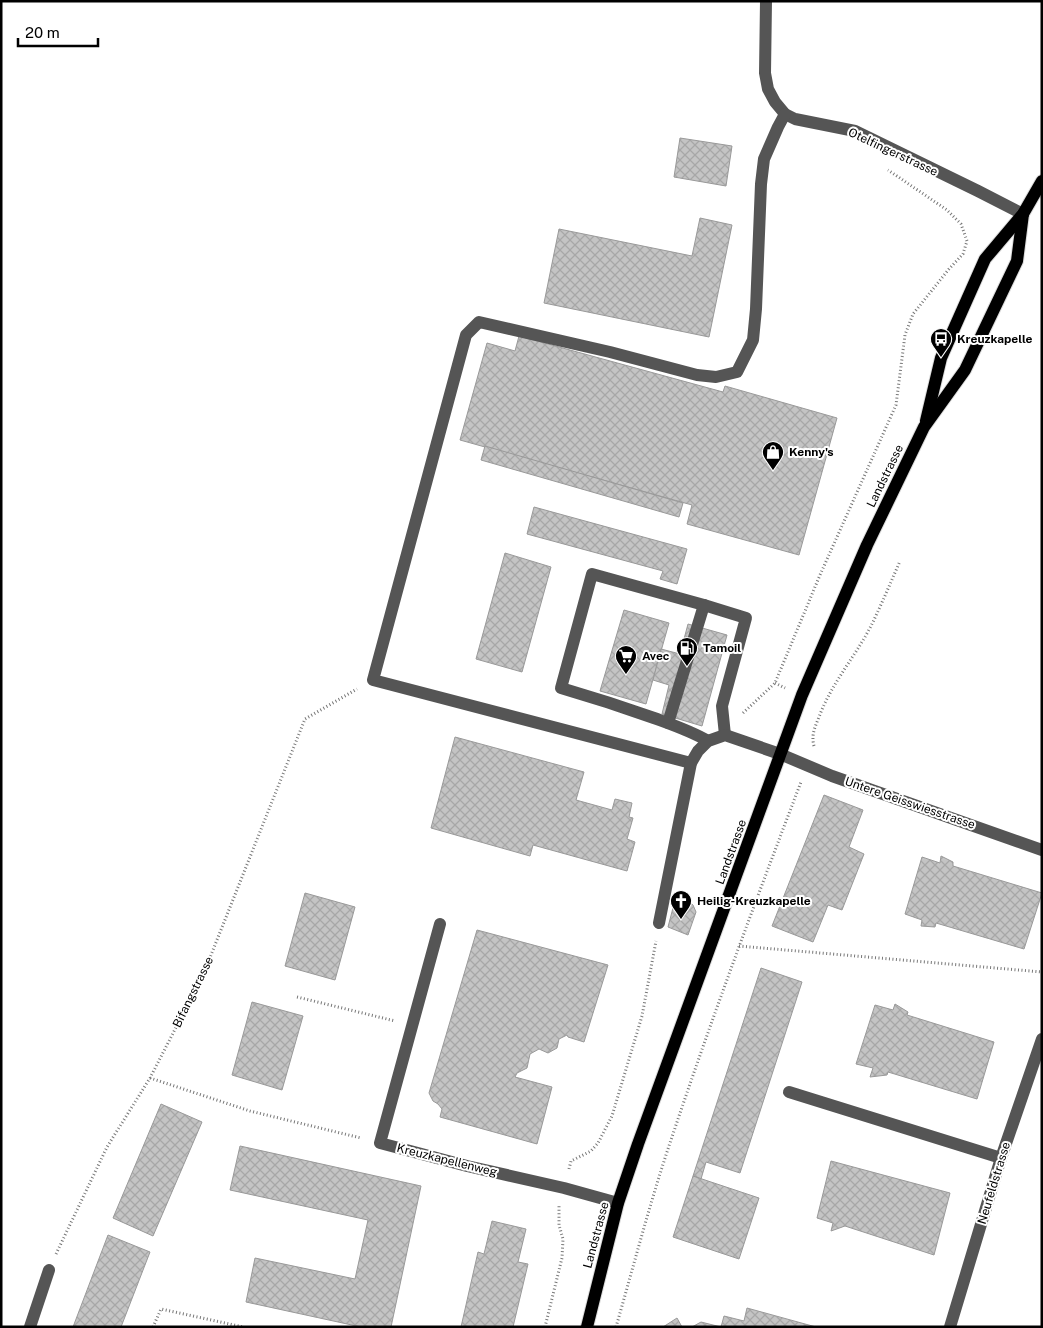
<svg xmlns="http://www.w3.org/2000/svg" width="1043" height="1328" font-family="'Public Sans',sans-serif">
  <defs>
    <pattern id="building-cross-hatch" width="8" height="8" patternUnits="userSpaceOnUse" patternTransform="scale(1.25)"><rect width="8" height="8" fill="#c4c4c4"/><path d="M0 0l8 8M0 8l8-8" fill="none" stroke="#a7a7a7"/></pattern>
  </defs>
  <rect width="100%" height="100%" fill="#fff"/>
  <g fill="url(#building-cross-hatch)" stroke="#999">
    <path d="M680,138l52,8 -6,40 -52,-9z"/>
    <path d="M700,218l32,7 -23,112 -165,-34 15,-74 133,27z"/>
    <path d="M519,336l204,56 2,-6 112,32 -38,137 -112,-31 5,-19 -232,-65 27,-97 28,8z"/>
    <path d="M485,446l198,57 -4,14 -198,-57z"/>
    <path d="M534,507l153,42 -10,35 -17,-5 3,-8 -136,-37z"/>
    <path d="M505,553l46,14 -29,105 -46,-13z"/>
    <path d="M624,610l45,13 -23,81 -46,-13z"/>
    <path d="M688,624l39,11 -25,91 -40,-12 7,-29 -16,-5 8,-31 19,5z"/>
    <path d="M455,737l129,35 -8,28 36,10 3,-11 17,4 -3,14 4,1 -6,21 8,3 -8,29 -94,-26 -3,11 -99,-28z"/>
    <path d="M824,795l39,15 -14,37 15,7 -22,56 -14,-5 -15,37 -41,-16z"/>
    <path d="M941,856l12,6v4l89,27 -18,56 -88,-26 -1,4 -14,-1 1,-6 -17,-6 17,-57 18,6z"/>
    <path d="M305,893l50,14 -20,73 -50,-14z"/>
    <path d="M687,900l6,5 3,7 -8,23 -20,-8 6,-23 7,-3z"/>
    <path d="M477,930l131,35 -24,77 -16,-5 -1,-2 -8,4 -2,9 -9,5 -9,-4 -9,5 -3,14 -10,5 -2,4 37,10 -15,57 -97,-27 2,-8 -4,-5 -5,-3 -4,-8z"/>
    <path d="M761,968l41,14 -62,191 -34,-11 -5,17 -8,-3z"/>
    <path d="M252,1002l51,14 -21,74 -50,-15z"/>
    <path d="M895,1004l13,8 -1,3 87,27 -17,57 -89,-27 -1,3 -17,2 3,-9 -17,-4 19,-59 18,5z"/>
    <path d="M161,1104l41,18 -49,114 -40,-18z"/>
    <path d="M240,1146l181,40 -30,141h-30l-115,-25 9,-44 100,21 13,-59 -138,-30z"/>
    <path d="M831,1161l119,32 -16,62 -89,-29 -14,5 2,-8 -16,-5z"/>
    <path d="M693,1176l66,22 -20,61 -66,-22z"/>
    <path d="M492,1221l34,8 -8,33 10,2 -15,63h-52l17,-75 6,2z"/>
    <path d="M108,1235l42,17 -29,75h-48z"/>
    <path d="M747,1308l69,19h-124l9,-5 20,5 3,-11 20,5z"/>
    <path d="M677,1318l5,9h-19z"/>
  </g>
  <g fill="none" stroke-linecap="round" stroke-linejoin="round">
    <g stroke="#dbdbdb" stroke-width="14">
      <g id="major">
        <path d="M926,421l15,-63 44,-99 38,-45 19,-33"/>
        <path d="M587,1327l31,-124 20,-59 164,-449 65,-150 57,-118 41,-57 52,-109 6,-47"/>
      </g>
    </g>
    <g stroke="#777" stroke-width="3" stroke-dasharray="1 2.5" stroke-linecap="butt">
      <path d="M775,683l10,5"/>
      <path d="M743,713l32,-30 45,-108 76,-170 9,-70 8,-21 36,-45 14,-15 4,-13 -6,-17 -14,-14 -59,-40"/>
      <path d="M814,746c-3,-11 1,-19 5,-29 13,-35 37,-61 53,-93 10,-21 19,-42 28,-63"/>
      <path d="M739,946l303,26"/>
      <path d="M297,997l98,24"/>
      <path d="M150,1078l100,33 111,27"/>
      <path d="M569,1169l2,-8 20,-10 7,-8 14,-27 30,-100 14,-75"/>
      <path d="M56,1254l51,-107 43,-69 53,-103 102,-256 52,-30"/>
      <path d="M153,1327l8,-18 82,18"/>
      <path d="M545,1327l17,-69 1,-19 -4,-14v-19"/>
      <path d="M616,1327c17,-59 32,-117 51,-175 41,-124 87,-247 134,-370"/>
    </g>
    <g stroke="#555" stroke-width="12">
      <path d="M766,1l-1,72 3,16 7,13 10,12 10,5 60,12 123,60 45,23"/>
      <path d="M668,723l36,-118"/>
      <path d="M708,741c-17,-10 -35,-16 -54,-23 -31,-11 -62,-21 -93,-30l31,-114 112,31 42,13 -24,88 3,29"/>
      <path d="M691,763l-318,-83 93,-345 13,-13 131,30 87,23 19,2 21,-5 16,-32 3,-31 5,-125 3,-25 14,-32 7,-13"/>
      <path d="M659,923l32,-160 7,-12 10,-10 17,-6 55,19 52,22 210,74"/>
      <path d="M440,924l-60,219 87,23 97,22 54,15"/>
      <path d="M789,1092l212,66"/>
      <path d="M30,1327l19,-57"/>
      <path d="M950,1327l51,-169 41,-119"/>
    </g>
    <use href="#major" stroke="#000" stroke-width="12"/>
  </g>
  <defs>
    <g id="bus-pin" transform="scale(1.125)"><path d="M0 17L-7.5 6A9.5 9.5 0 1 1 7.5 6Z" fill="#000" stroke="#fff"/><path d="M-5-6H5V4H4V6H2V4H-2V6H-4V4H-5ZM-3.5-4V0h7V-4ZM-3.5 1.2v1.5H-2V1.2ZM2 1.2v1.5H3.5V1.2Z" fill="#fff"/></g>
    <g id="shop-pin" transform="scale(1.125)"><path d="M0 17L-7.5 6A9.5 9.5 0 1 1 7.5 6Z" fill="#000" stroke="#fff"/><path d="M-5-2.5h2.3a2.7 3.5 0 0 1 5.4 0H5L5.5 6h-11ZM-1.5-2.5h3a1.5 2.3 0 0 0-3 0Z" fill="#fff"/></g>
    <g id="fuel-pin" transform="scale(1.125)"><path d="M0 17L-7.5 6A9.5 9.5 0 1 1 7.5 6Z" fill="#000" stroke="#fff"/><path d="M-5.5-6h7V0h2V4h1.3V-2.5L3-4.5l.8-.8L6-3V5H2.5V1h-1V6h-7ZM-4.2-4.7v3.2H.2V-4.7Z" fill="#fff"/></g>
    <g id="supermarket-pin" transform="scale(1.125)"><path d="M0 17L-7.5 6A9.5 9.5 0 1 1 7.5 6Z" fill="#000" stroke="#fff"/><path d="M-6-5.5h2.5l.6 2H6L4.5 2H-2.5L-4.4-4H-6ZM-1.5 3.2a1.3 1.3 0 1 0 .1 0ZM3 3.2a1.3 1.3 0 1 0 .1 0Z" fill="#fff"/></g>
    <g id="church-pin" transform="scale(1.125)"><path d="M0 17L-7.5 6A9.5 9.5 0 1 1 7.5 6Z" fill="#000" stroke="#fff"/><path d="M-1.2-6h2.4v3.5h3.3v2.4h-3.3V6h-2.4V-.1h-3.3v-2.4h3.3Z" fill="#fff"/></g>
  </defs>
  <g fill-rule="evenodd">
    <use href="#bus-pin" x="941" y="339"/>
    <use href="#shop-pin" x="773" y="452"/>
    <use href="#fuel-pin" x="687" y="648"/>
    <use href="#supermarket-pin" x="626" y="656"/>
    <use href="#church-pin" x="681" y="901"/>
  </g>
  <g text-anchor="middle" stroke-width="4" stroke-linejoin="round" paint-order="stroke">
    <g font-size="12" fill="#000" stroke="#fff">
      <text transform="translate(893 152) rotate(25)" y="4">Otelfingerstrasse</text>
      <text transform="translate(885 476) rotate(-64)" y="4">Landstrasse</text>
      <text transform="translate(910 803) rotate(19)" y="4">Untere Geisswiesstrasse</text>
      <text transform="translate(731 852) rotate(-70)" y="4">Landstrasse</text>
      <text transform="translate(193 992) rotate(-64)" y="4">Bifangstrasse</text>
      <text transform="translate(447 1160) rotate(14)" y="4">Kreuzkapellenweg</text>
      <text transform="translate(994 1183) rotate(-73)" y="4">Neufeldstrasse</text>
      <text transform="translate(596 1235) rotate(-75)" y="4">Landstrasse</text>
    </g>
    <g font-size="12" font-weight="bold" fill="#000" stroke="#fff" text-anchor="start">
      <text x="957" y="343">Kreuzkapelle</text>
      <text x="789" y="456">Kenny's</text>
      <text x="703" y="652">Tamoil</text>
      <text x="642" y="660">Avec</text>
      <text x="697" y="905">Heilig-Kreuzkapelle</text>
    </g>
  </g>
  <rect width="1043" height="1328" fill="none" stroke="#000000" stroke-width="5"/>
  <path d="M18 38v8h80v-8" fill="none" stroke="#000000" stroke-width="2.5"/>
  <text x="25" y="38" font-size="15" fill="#000000" stroke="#ffffff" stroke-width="4" paint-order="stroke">20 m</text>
</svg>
